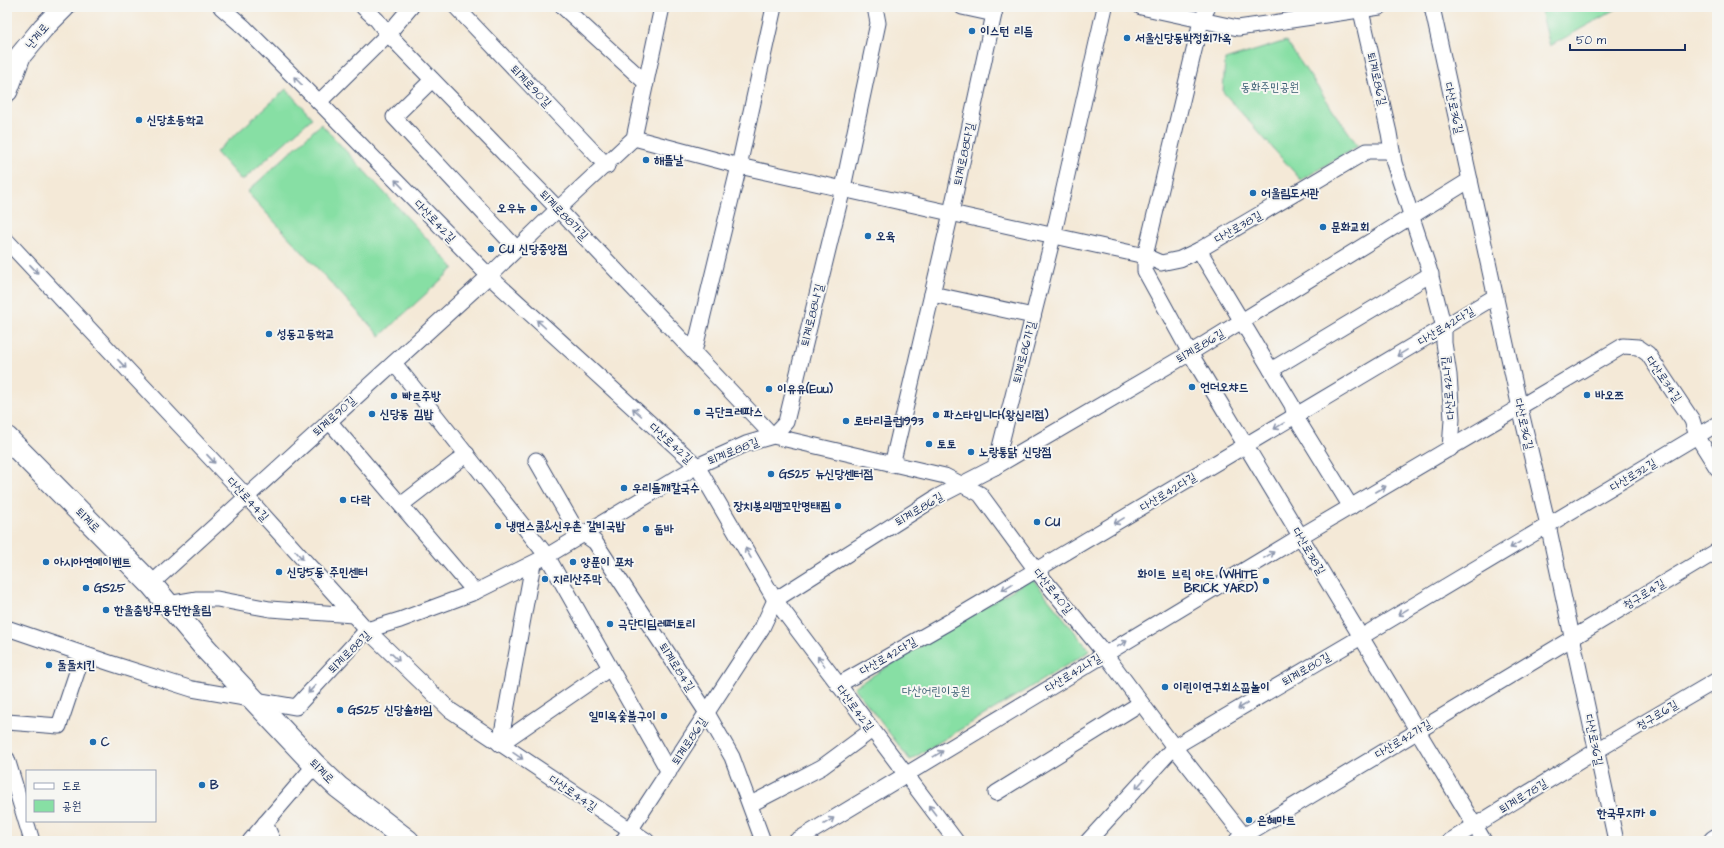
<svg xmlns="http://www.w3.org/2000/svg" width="1724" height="848" font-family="'Architects Daughter','Poor Story',sans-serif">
  <rect width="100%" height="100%" fill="#f6f6f2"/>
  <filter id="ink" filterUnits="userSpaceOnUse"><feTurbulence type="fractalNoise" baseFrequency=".025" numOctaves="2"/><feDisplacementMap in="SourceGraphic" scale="8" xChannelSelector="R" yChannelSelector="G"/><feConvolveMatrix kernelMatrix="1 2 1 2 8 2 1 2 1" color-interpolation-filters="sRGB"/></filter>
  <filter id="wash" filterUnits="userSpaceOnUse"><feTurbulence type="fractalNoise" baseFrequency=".012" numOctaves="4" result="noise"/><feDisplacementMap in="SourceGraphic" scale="16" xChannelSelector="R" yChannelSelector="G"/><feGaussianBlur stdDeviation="0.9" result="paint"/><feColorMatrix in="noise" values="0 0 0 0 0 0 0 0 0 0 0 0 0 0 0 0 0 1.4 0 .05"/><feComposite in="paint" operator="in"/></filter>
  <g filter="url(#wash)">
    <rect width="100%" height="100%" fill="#f4e9d7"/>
    <g fill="#87dfa4" stroke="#518781">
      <path d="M1540,7h80l-70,39z"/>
      <path d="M1286,41l72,105 -57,34 -78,-88 2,-32z"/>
      <path d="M286,89l26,29 -70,63 -26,-29z"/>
      <path d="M321,124l133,144 -74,68 -133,-144z"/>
      <path d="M1032,578l58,73 -180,109 -56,-73z"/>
    </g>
  </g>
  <g filter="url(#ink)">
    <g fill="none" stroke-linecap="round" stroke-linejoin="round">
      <g stroke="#3c4b70" stroke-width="17">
        <g id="street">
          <path d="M221,7l24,21 74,74 170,174 208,190 78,134 181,241"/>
          <path d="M363,7l14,13 11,14 170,175 215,227 13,-14 57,-234 35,-165 -3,-16"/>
          <path d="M456,7l151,159"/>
          <path d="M563,7l83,76"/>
          <path d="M962,7l32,7 1,-7"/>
          <path d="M1141,7l97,21 142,-21"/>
          <path d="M1432,7l88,401 28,117 68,316"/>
          <path d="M1361,11l28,122 5,30 35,106 15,59v15l5,32 3,44 -2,30"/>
          <path d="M432,80l-38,37 123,132"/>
          <path d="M319,102l69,-68 23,-27"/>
          <path d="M634,138l105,28 406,90 56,-235 7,-14"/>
          <path d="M1392,151h-25l-168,99 -19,9 -19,4 -16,-7v15l45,82 294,488"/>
          <path d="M7,241l239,255 121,134 83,80 197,131"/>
          <path d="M1199,250l93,155 3,11 56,91"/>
          <path d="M932,294l101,22"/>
          <path d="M694,352l45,-186 35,-159"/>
          <path d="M394,363l153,193 122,216"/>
          <path d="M1271,370l160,-96"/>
          <path d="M329,421l146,171"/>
          <path d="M536,460l39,68 20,14 112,171 25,44 31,84"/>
          <path d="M892,465l59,-252 43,-199"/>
          <path d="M995,467l58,-230 52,-230"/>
          <path d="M401,505l66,-51"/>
          <path d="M151,584l338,-308 69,-67 76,-71 28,-131"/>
          <path d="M168,604l29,-5h20l53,10 83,6"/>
          <path d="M7,628l103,35 82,26 104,18 71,-77 33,-10 75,-28 72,-36 150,-90 49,-22 27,-8 172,40 35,18 56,76 69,84 69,93 74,94"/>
          <path d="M838,685l116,-66 542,-323"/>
          <path d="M7,722l52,4 24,-72"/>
          <path d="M500,744l33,-180"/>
          <path d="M500,744l110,-76"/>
          <path d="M7,759l25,82"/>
          <path d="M996,793l145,-90"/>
          <path d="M751,804l71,-37 50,-37"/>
          <path d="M265,823l8,18"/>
          <path d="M1237,840l480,-289"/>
          <path d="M250,841l65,-76"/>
          <path d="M623,841l139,-213 13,-28 162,-103 58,-30 195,-114 280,-173"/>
          <path d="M796,841l505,-305 322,-190 15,1 10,7 44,66 5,16 20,32"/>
          <path d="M1088,841l86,-94 187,-110 356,-213"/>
          <path d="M1450,841l146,-90 121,-71"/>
        </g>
      </g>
      <g stroke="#3c4b70" stroke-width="23">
        <g id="secondary">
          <path d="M7,91l13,-35 23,-28 21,-21"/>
          <path d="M1714,841l3,-2"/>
        </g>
      </g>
      <g stroke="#3c4b70" stroke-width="24">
        <path id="primary" d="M7,438l144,146 55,65 109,116 23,22 70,54"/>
      </g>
      <use href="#street" stroke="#fff" stroke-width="15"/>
      <use href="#secondary" stroke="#fff" stroke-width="21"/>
      <use href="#primary" stroke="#fff" stroke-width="22"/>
    </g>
    <defs><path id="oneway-shaft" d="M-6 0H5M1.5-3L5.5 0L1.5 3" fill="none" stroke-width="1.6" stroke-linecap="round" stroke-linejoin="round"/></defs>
    <g stroke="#8d97ae">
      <use href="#oneway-shaft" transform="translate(298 81) rotate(-135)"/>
      <use href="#oneway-shaft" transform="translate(399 184) rotate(-134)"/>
      <use href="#oneway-shaft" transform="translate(34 269) rotate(47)"/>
      <use href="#oneway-shaft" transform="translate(541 324) rotate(-138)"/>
      <use href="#oneway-shaft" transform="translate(1402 353) rotate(149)"/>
      <use href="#oneway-shaft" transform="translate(122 364) rotate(47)"/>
      <use href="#oneway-shaft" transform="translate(637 412) rotate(-138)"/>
      <use href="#oneway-shaft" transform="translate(1279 426) rotate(149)"/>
      <use href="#oneway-shaft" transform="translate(211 459) rotate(47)"/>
      <use href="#oneway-shaft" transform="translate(1381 489) rotate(-30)"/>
      <use href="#oneway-shaft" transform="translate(1119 521) rotate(149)"/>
      <use href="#oneway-shaft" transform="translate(1515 545) rotate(149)"/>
      <use href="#oneway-shaft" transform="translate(748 553) rotate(-120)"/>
      <use href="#oneway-shaft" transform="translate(299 555) rotate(48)"/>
      <use href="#oneway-shaft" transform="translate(1269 555) rotate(-31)"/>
      <use href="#oneway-shaft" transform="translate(1007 587) rotate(149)"/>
      <use href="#oneway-shaft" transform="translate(1403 612) rotate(149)"/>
      <use href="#oneway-shaft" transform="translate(1122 644) rotate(-31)"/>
      <use href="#oneway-shaft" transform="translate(395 657) rotate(44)"/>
      <use href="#oneway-shaft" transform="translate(821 661) rotate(-127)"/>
      <use href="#oneway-shaft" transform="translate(312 689) rotate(133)"/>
      <use href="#oneway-shaft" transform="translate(1243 706) rotate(150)"/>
      <use href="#oneway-shaft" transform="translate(938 754) rotate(-31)"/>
      <use href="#oneway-shaft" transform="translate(518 756) rotate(34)"/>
      <use href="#oneway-shaft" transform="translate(1140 784) rotate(132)"/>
      <use href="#oneway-shaft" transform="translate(932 810) rotate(-127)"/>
      <use href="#oneway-shaft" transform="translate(829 821) rotate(-32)"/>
    </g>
  </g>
  <g fill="#1f6fb2" stroke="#f6f6f2" stroke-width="1.5">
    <circle cx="972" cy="31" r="4"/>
    <circle cx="1127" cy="38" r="4"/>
    <circle cx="139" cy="120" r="4"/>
    <circle cx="646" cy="160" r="4"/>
    <circle cx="1253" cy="193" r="4"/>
    <circle cx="534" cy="208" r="4"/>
    <circle cx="1323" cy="227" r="4"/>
    <circle cx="868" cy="236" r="4"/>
    <circle cx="491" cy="249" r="4"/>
    <circle cx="269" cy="334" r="4"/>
    <circle cx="1192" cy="387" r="4"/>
    <circle cx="769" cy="389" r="4"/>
    <circle cx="1587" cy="395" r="4"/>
    <circle cx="394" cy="396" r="4"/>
    <circle cx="697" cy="412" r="4"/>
    <circle cx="372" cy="414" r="4"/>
    <circle cx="936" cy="415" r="4"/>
    <circle cx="846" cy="421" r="4"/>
    <circle cx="929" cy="444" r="4"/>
    <circle cx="971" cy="452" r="4"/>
    <circle cx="771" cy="474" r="4"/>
    <circle cx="624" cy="488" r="4"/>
    <circle cx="343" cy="500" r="4"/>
    <circle cx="838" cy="506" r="4"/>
    <circle cx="1037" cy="522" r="4"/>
    <circle cx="498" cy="526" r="4"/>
    <circle cx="646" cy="529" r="4"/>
    <circle cx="46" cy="562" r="4"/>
    <circle cx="573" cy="562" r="4"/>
    <circle cx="279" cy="572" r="4"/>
    <circle cx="545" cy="579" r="4"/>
    <circle cx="1266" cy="581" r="4"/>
    <circle cx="86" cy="588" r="4"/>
    <circle cx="106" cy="610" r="4"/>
    <circle cx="610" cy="624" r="4"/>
    <circle cx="49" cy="665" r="4"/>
    <circle cx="1165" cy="687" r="4"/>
    <circle cx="340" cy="710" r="4"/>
    <circle cx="664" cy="716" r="4"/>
    <circle cx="93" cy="742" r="4"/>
    <circle cx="202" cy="785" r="4"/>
    <circle cx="1653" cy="813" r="4"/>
    <circle cx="1249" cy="820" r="4"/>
  </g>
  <g text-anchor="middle" stroke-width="4" stroke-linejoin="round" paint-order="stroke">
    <g font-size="12" font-weight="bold" fill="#1b2f5e" stroke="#f6f6f2" text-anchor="start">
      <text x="980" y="35">이스턴 리듬</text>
      <text x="1135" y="42">서울신당동박정희가옥</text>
      <text x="147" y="124">신당초등학교</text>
      <text x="654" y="164">해뜰날</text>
      <text x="1261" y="197">어울림도서관</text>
      <text x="526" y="212" text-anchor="end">오우뉴</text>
      <text x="1331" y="231">문화교회</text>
      <text x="876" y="240">오육</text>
      <text x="499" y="253">CU 신당중앙점</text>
      <text x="277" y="338">성동고등학교</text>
      <text x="1200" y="391">언더오챠드</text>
      <text x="777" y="393">이유유(Euu)</text>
      <text x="1595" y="399">바오쯔</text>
      <text x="402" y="400">빠르주방</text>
      <text x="705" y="416">극단크레파스</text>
      <text x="380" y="418">신당동 김밥</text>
      <text x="944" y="419">파스타입니다(왕십리점)</text>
      <text x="854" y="425">로타리클럽1993</text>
      <text x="937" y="448">토토</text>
      <text x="979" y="456">노랑통닭 신당점</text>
      <text x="779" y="478">GS25 뉴신당센터점</text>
      <text x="632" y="492">우리들깨칼국수</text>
      <text x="351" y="504">다락</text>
      <text x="830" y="510" text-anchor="end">장치봉의맵꼬만명태찜</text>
      <text x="1045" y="526">CU</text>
      <text x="506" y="530">냉면스쿨&amp;신우촌 갈비국밥</text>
      <text x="654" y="533">둡바</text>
      <text x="54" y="566">아시아연예이벤트</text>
      <text x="581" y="566">양푼이 포차</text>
      <text x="287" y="576">신당5동 주민센터</text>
      <text x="1258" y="578" text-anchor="end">화이트 브릭 야드 (WHITE<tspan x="1258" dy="14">BRICK YARD)</tspan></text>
      <text x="553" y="583">지리산주막</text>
      <text x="94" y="592">GS25</text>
      <text x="114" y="614">한울춤방무용단한울림</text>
      <text x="618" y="628">극단디딤레퍼토리</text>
      <text x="57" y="669">둘둘치킨</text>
      <text x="1173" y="691">이린이연구회소꿉놀이</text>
      <text x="348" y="714">GS25 신당솔하임</text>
      <text x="656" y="720" text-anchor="end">일미옥숯불구이</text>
      <text x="101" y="746">C</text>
      <text x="210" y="789">B</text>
      <text x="1645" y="817" text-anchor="end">한국무지카</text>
      <text x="1257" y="824">은혜마트</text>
    </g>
    <g font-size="12" fill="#1b2f5e" stroke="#f6f6f2">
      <text transform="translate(37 36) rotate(-50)" y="4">난계로</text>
      <text transform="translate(1377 79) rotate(77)" y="4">퇴계로86길</text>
      <text transform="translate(531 86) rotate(46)" y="4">퇴계로90길</text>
      <text transform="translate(1454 108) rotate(77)" y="4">다산로36길</text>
      <text transform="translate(964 154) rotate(-78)" y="4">퇴계로88다길</text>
      <text transform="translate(564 215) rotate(46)" y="4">퇴계로88가길</text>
      <text transform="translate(435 221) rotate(46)" y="4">다산로42길</text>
      <text transform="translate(1238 227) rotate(-30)" y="4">다산로38길</text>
      <text transform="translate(812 315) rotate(-76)" y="4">퇴계로88나길</text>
      <text transform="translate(1446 326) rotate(-31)" y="4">다산로42다길</text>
      <text transform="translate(1200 346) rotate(-31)" y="4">퇴계로86길</text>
      <text transform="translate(1024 352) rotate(-76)" y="4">퇴계로86가길</text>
      <text transform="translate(1664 379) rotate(55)" y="4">다산로34길</text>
      <text transform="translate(1448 388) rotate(-95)" y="4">다산로42나길</text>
      <text transform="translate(334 416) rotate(-42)" y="4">퇴계로90길</text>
      <text transform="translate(1524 424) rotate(77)" y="4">다산로36길</text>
      <text transform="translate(671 443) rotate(42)" y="4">다산로42길</text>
      <text transform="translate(733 451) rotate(-22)" y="4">퇴계로88길</text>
      <text transform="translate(1633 475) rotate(-31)" y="4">다산로32길</text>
      <text transform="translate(1168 492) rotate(-31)" y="4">다산로42다길</text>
      <text transform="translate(248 499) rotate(47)" y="4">다산로44길</text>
      <text transform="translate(919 509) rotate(-31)" y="4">퇴계로86길</text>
      <text transform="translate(88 520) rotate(45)" y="4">퇴계로</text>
      <text transform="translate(1309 551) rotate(59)" y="4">다산로38길</text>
      <text transform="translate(1053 591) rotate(51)" y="4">다산로40길</text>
      <text transform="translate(1644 594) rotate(-31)" y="4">청구로4길</text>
      <text transform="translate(349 652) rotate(-45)" y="4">퇴계로88길</text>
      <text transform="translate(888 656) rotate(-30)" y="4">다산로42다길</text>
      <text transform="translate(677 667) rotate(57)" y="4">퇴계로84길</text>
      <text transform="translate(1306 669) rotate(-30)" y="4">퇴계로80길</text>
      <text transform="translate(1073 673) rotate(-31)" y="4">다산로42나길</text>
      <text transform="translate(855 708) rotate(53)" y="4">다산로42길</text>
      <text transform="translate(1657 715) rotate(-31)" y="4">청구로6길</text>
      <text transform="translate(1403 739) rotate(-31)" y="4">다산로42가길</text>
      <text transform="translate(1594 740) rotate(78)" y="4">다산로36길</text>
      <text transform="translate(689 741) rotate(-57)" y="4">퇴계로86길</text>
      <text transform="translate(322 771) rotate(45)" y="4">퇴계로</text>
      <text transform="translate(573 793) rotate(34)" y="4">다산로44길</text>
      <text transform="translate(1523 796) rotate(-32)" y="4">퇴계로78길</text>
    </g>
    <g font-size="12" fill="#365b70" stroke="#f6f6f2">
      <text x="1270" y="91">동화주민공원</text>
      <text x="936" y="695">다산어린이공원</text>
    </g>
  </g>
  <rect width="1724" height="848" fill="none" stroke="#f6f6f2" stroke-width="24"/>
  <rect x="26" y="770" width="130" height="52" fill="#f6f6f2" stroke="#9ea6b7"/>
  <rect x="34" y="783" width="20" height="6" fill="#ffffff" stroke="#9ea6b7"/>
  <text x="62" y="790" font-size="12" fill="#1b2f5e">도로</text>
  <rect x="34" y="800" width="20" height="12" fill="#87dfa4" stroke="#9ea6b7"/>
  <text x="62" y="810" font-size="12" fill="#1b2f5e">공원</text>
  <path d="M1570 44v6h115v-6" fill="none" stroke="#1b2f5e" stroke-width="2"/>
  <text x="1576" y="44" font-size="12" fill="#1b2f5e" stroke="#f6f6f2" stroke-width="3" paint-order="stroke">50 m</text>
</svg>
